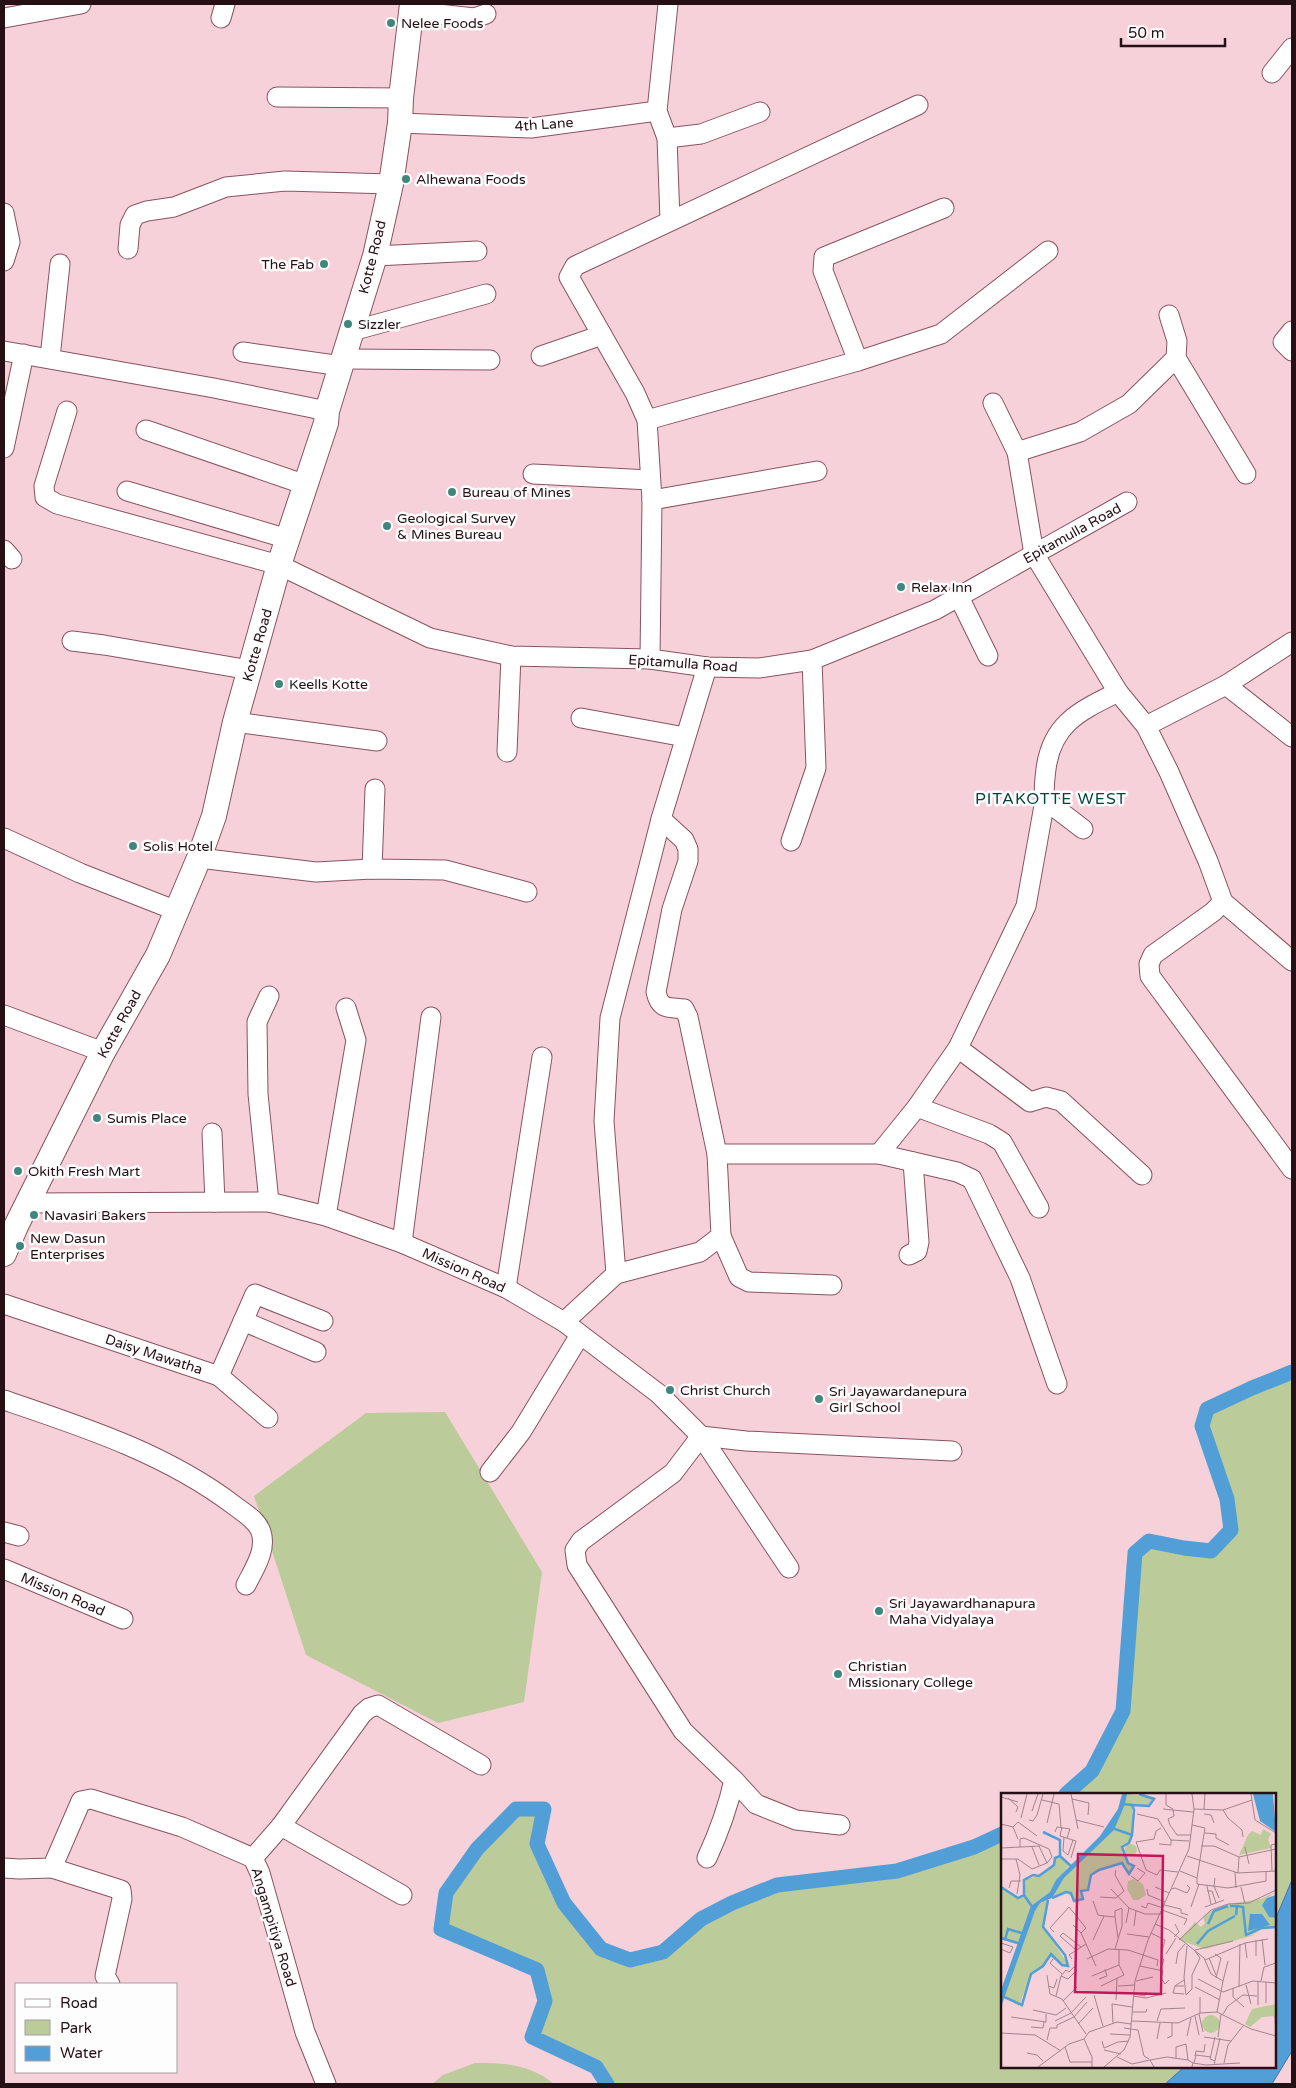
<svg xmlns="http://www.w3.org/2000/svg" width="1296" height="2088" font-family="'Varela Round',sans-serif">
  <rect width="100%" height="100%" fill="#f7d1da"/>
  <g fill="#bbcb99">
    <path d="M1292,1372v508l-17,40v-126h-209l27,-23 30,-60 12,-158 14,-12 35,7 26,3 21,-21 -4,-31 -25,-73 5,-17 45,-21z"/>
    <path d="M445,1412l97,160 -18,130 -86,21 -132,-68 -52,-159 112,-83z"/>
    <path d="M516,1809h28l-7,35 27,59 37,46 29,11 33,-8 39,-33 30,-16 45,-18 120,-14 77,-24 28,-13v233h182l-20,17h-557l-12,-17 -63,-30 13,-36 -8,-31 -96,-41 5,-36 31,-44z"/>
    <path d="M475,2063c31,0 54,1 79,21h-122l11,-9z"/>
  </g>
  <path fill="#529fd7" stroke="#45749d" d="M1292,1880v171l-20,33h-107l19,-17h91v-147z"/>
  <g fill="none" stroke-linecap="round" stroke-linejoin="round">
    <g stroke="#529fd7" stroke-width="15">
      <path d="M1066,1794l26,-23 31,-60 12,-158 14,-12 35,7 27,3 20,-21 -4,-31 -25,-73 5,-17 45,-21 40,-16"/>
      <path d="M607,2084l-11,-17 -64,-30 13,-36 -8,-31 -96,-41 5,-36 31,-44 39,-40h28l-7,35 27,59 37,46 29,11 33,-8 38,-33 31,-16 45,-18 120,-14 77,-24 28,-13"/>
    </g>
    <g stroke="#885361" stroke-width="21">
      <g id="minor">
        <path d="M668,4l-11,107 10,27 3,82"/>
        <path d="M411,11l63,7 12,-4"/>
        <path d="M4,18l77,-14"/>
        <path d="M221,18l4,-14"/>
        <path d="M1272,73l20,-25"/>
        <path d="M277,97l124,1"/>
        <path d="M400,123l131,5 126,-17"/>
        <path d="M667,138l34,-4 59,-22"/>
        <path d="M4,213l6,29 -6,19"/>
        <path d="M128,249l2,-24 5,-10 12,-4 27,-4 52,-20 59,-6 106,3"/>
        <path d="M375,256l102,-5"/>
        <path d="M352,331l134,-37"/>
        <path d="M1292,331l-9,11 9,9"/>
        <path d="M4,351l210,37 113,23"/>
        <path d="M243,352l99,14"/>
        <path d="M541,356l61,-21"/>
        <path d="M50,358l10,-94"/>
        <path d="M1176,358l70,116"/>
        <path d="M345,359l145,1"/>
        <path d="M858,361l-35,-90 1,-14 120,-49"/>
        <path d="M993,403l24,49 17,102 84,138 28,34 23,46 39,89 15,41 69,59"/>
        <path d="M67,411l-23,75 1,11 12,7 222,61 151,73 81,18 139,3 57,8 52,1 53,-8 123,-50 192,-108"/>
        <path d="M647,420l211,-59 83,-27 107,-83"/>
        <path d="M146,430l160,55"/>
        <path d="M4,448l20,-94"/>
        <path d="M1017,452l63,-20 49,-28 47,-46 1,-17 -8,-26"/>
        <path d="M533,474l117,6"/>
        <path d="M127,491l161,48"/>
        <path d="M652,500l165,-29"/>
        <path d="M4,550l8,9"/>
        <path d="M958,595l30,61"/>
        <path d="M72,641l32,4 146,25"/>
        <path d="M650,659l2,-159 -5,-80 -12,-27 -66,-116 6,-11 343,-161"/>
        <path d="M1226,685l66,52"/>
        <path d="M581,718l104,19"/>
        <path d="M235,722l142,19"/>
        <path d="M1146,726l80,-41 66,-43"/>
        <path d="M507,752l4,-96"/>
        <path d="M1045,800l-19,106 -68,142 -41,59 -38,47 78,18 15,7 48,99 37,106"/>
        <path d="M661,819l23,21 4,9v12l-16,48 -16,83c4,18 12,15 28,17l4,8 29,137"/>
        <path d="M1083,829l-38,-29c-2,-11 0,-21 1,-31 6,-46 34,-58 72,-77"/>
        <path d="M4,838l76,35 97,38"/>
        <path d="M791,841l25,-73 -4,-108"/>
        <path d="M199,858l117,14 56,-3 73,1 82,22"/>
        <path d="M372,869l3,-80"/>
        <path d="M1223,902l-10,10 -60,43 -4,9 1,12 142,193"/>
        <path d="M269,996l-12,26 1,72 11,108"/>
        <path d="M4,1015l99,37"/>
        <path d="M958,1048l72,54 16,-5 15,4 81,74"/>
        <path d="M917,1107l72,27 13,8 37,66"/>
        <path d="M212,1133l3,69"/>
        <path d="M27,1203l242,-1 57,14 76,27 104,45 58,34 95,72 42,42 88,132"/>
        <path d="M326,1216l30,-176 -10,-32"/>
        <path d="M721,1236l18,41 10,5 83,3"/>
        <path d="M402,1243l29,-226"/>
        <path d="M909,1255l8,-4 2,-9 -6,-80"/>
        <path d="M616,1274l-12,-153 6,-103 51,-199 46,-152"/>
        <path d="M506,1288l36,-231"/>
        <path d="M4,1304l215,72 36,-82 68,27"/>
        <path d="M243,1321l73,31"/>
        <path d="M564,1322l52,-48 84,-22 21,-16 -4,-82h162"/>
        <path d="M219,1376l49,42"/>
        <path d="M4,1400c80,27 163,54 231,106 9,7 22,14 26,26 6,18 -7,37 -15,53"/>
        <path d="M490,1472l31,-40 59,-97"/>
        <path d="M4,1532l15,4"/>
        <path d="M4,1569l119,50"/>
        <path d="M734,1780l22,24 40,16 44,5"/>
        <path d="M253,1858l28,-32"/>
        <path d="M707,1858c12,-26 21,-51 27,-78l-51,-49 -106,-166 -2,-15 6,-9 92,-68 28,-37 45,5 206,10"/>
        <path d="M4,1868l15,1 33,-1 29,-67 10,-2 91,28 71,31 7,15 45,159 21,52"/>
        <path d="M52,1868l69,22 1,9 -17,77 5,8"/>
        <path d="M402,1895l-121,-69 81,-112 7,-6 9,-3 103,60"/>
      </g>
    </g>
    <g stroke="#885361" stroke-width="26">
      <path id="major" d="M4,1254l12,-28 87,-174 55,-97 41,-97 15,-42 21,-94 44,-157 47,-142 1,-12 48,-155 16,-72 9,-61 1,-25 11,-94"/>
    </g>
    <use href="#minor" stroke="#fff" stroke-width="19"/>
    <use href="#major" stroke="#fff" stroke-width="24"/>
  </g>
  <g fill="#41867c" stroke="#fdfdfd" stroke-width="2">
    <circle cx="391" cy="23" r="5"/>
    <circle cx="406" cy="179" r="5"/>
    <circle cx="324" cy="264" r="5"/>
    <circle cx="348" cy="324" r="5"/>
    <circle cx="452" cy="492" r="5"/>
    <circle cx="387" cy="526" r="5"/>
    <circle cx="901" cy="587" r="5"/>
    <circle cx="279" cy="684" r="5"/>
    <circle cx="133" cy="846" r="5"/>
    <circle cx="97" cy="1118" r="5"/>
    <circle cx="18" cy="1171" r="5"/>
    <circle cx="34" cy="1215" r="5"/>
    <circle cx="20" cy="1246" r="5"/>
    <circle cx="670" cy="1390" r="5"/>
    <circle cx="819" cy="1399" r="5"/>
    <circle cx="879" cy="1611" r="5"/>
    <circle cx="838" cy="1674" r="5"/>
  </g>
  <g text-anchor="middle" stroke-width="5" stroke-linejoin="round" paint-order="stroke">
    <g font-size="14" fill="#261016" stroke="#fdfdfd" text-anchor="start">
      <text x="401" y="28">Nelee Foods</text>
      <text x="416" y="184">Alhewana Foods</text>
      <text x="314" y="269" text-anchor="end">The Fab</text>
      <text x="358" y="329">Sizzler</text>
      <text x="462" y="497">Bureau of Mines</text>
      <text x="397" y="523">Geological Survey<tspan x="397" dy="16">&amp; Mines Bureau</tspan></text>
      <text x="911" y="592">Relax Inn</text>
      <text x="289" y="689">Keells Kotte</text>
      <text x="143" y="851">Solis Hotel</text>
      <text x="107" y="1123">Sumis Place</text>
      <text x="28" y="1176">Okith Fresh Mart</text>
      <text x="44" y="1220">Navasiri Bakers</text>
      <text x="30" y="1243">New Dasun<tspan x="30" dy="16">Enterprises</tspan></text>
      <text x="680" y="1395">Christ Church</text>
      <text x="829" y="1396">Sri Jayawardanepura<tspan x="829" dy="16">Girl School</tspan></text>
      <text x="889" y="1608">Sri Jayawardhanapura<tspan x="889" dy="16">Maha Vidyalaya</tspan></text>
      <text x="848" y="1671">Christian<tspan x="848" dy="16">Missionary College</tspan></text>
    </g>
    <g font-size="14" fill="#261016" stroke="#fdfdfd">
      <text transform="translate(544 124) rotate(-4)" y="5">4th Lane</text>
      <text transform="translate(372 257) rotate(-76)" y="5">Kotte Road</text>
      <text transform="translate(1072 533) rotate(-29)" y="5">Epitamulla Road</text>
      <text transform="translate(257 645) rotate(-74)" y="5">Kotte Road</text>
      <text transform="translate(683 663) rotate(4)" y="5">Epitamulla Road</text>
      <text transform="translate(119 1024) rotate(-61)" y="5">Kotte Road</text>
      <text transform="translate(464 1270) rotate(24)" y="5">Mission Road</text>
      <text transform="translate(154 1354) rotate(18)" y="5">Daisy Mawatha</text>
      <text transform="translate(63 1594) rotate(23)" y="5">Mission Road</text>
      <text transform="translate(274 1927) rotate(73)" y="5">Angampitiya Road</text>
    </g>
    <g font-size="16" letter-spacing="1" fill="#04443c" stroke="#fdfdfd">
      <text x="1051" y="804">PITAKOTTE WEST</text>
    </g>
  </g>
  <g transform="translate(1001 1793)">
    <rect width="275" height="275" fill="#f7d1da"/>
    <path d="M126,1l28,3 -6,9 -17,-1v30l-3,8 -7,4v6l12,15 -7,5 -5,-10 -28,9 -5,7 -1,11 -6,1 1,8 -6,3 -11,-10 -14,6 12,-20 50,-48zM262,36l8,5 -3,5 3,9 -32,7 9,-20 4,-4 9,4zM124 57a6 6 0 1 1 12 0a6 6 0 1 1-12 0ZM59,63l9,9 -19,27 -19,14 -11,38 -16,-4 -3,-2v-51l19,11 4,-4 2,-15 13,-3 15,-11 1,-7zM133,86l9,5 3,11 -8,5h-5l-6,-11 1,-8zM275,99l-9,6 2,19 7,1v10l-16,2 -9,6 -46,13 -26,-9 16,-18 6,5 4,-4 -2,-6 6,-5 19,-8 33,-5zM47,107l-5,27 25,37 -3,3 -16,-11 -6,10 -12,8 -12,32 -15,-9 31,-86 5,-8zM275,211v12l-14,1 -12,10 -5,-3 7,-15zM201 231a9 9 0 1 1 18 0a9 9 0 1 1-18 0Z" fill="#bbcb99"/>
    <path d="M121,1h5l-2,10 -11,26 -50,48 -12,20 -12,5 -5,8 -34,96v-17l30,-84 19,-14 6,-12 44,-44 18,-27zM252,1h20l3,38 -16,-11zM275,102v23l-7,-1 -7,-12 5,-7zM249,121h12l8,11 -22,6z" fill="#529fd7"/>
    <path fill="none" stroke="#529fd7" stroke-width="2.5" d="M131,12l17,1 5,-7 -15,-5M111,35l20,7 2,-25 -2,-5 -9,-1M59,63l12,11M0,94l17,11 6,-3M51,105l14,-6 5,1 3,8 9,-2 -2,-8 7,-1 3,-15 8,-5 23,-7 7,11 5,-8 -6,-3 -6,-16 7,-4 3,-8M229,113h7l-1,9M236,113l6,1 3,28 15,-7 15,-1M32,115l-9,-13v-15l9,-5 6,1 15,-11 1,-7 5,-2v-16l-17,-8M207,131l6,-13 14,-5M0,145l20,6M4,147l3,-11 17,5M196,151l11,-13 27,-15M1,203l20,9 9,-31 12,-8 8,-12 11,11 6,1 -3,-11 -22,-28 5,-27"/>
    <path fill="none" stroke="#a3848c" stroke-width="1" d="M70,1l7,35M165,1v11l7,4M250,1l4,26 21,13M0,4l17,5M7,5l10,9 -2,5M71,6l17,4 -1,12M41,7l17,4 2,23M162,16l30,3M193,16l29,1M203,16l1,-15M172,17l1,6 -6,3 2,6 7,10h14M222,17l5,8 14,12 1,7M222,17l29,-10M31,18l6,-17M136,21l21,5 13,21 18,1M203,21l7,1 3,8M20,25l6,-24M28,27l4,1 4,-6 6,-21M75,27l28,7M46,30l7,-29M0,31l12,3 5,12M191,32l13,3 -8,50M12,34l5,-5 19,14M61,34l-2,9 16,5 -5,17M160,35l-5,3 -2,8 -18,3 10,28 11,5 3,-5 18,2M54,39l2,-5 13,2 -3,9M204,40l11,1v4l13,7M63,44l-1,14 5,4 5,-15M158,51l12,1v-5M38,53l8,17M200,53h13l25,11 37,-8M31,54l7,18M244,54l4,17M0,55l39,-2M186,63l51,17 38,-2M0,66h17l14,10 15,-6 5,-6 -3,-8 -25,-11 -4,1v8M15,66l4,16 -3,19M179,78l17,7v6l31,4 38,-7v-9M271,78l-1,-26 5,-1M234,79l1,16M237,80l1,-16M130,83l7,5 7,-8 -8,-5M214,85l-1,8 5,12M206,93l4,18M154,94l14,6M240,94l4,17M8,95l2,-7h10M110,96l18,19 16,6h16M146,96l1,6 17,7M170,96l4,-1 12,5 3,-5 -3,-3M206,98h5l4,12M99,104l16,1 8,-7 -9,-16 1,-5M92,108l5,14 6,1 -11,24M163,112l17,4v4l7,2M140,113l5,2 2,-5 15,5M190,114l8,-23M204,114l19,-7M161,117l25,9 -3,6M103,123l11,1v-6l7,-3M114,124l3,21M125,130l3,-15M154,131l14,6 35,28 7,16 12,7 -6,31M72,132l8,8 15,33M133,133l2,-15M53,139l-4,-4 19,-21 17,21 -5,5M150,140l14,7 -3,11M126,141l22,3M59,143l3,-3 18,14M59,143l16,14M173,144l5,-5 -4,-8M261,146l3,26M178,147l32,-30 17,-6 21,-1 27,-13M255,147v16M0,150l12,4 -3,6 -9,-4M244,150l2,15M186,153l-3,31 2,18 6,-6v-14l8,-17 -5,-7M114,156l7,-23v-17M194,157l38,-9M165,161l10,-16M214,161l6,4 -5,20M208,165l7,17M52,166l-3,4 12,11M71,166l-3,-4 17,-11M86,166l21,-10 20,1 30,10 -1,6M204,167l40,-17 23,-4M175,171l2,-12 7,-8M139,173l23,5 -2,7 4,6 4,-4M159,177l4,-10 -3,-3M46,182l3,19 12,5 24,35M91,183l27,-11M98,186l8,-3 -2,-7M197,186l25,13 30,-11 23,2M183,187l-9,6h9M135,188l17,-4M222,188l5,-20M257,188v24M260,188l3,-14 12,-4M245,192l5,19M47,193l6,2 3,-9M100,193l23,-11 -5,-10v-16M117,193l17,-1M174,193l-2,7 11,1M194,194l25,13M238,194l1,-43M232,195v9l11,10M133,201l11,2 1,-4M93,202l9,31M55,203l5,-20 5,-6 3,2 5,-5 3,3 -9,9 -7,-3M132,203l13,2 20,-5M115,207l1,-22M62,208l14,-14M265,210v-21M32,217l23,5 10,-7M132,219h13l1,-3M199,220v-16M198,221l4,18M222,221l5,-8 15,-11 14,1M194,223l4,19M274,223l1,20M10,224l35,5v-8M54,228l16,-8 15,-16M131,228l46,2 22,-10 17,-1 34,17 25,7M156,228l4,-12 24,-1M112,230l-1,-19 20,3M77,231l15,-16M30,234l12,1 1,-6M123,235l14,2 6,26 5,3M0,240l34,2 26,16M109,241l20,1M186,243l4,-18M203,244l27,4M217,244l3,-23M166,245l5,-2v-13M83,246l8,18v10M156,246l3,-16M46,247l3,-12h7v-3l17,-8 13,-15M101,248l2,7 14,-6 11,-1M64,254l5,15h22M103,257l17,4M26,260l10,2 6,6M194,263l1,-5 8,1 1,-8M116,264l15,7 18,-4 4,7M175,266v-12l10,-3 2,16M149,267l17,-3 21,3 5,3 -1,4M214,268l-5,-2 5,-22M192,270l13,2 34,-2M193,270l2,-8 15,2M223,270l4,-18 15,-19M213,272l6,-27M37,274l31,-23 15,-5 5,-7 28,-10 14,2M103,274l20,-17 6,-13 5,-56 13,-41 41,-91 5,-40 -2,-15"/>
    <path fill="#c2185b" fill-opacity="0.15" stroke="#c2185b" stroke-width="2.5" d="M77,61l85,2 -2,138 -86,-2z"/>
    <rect width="275" height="275" fill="none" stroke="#261016" stroke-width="2.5"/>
  </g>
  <rect width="1296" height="2088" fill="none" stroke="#261016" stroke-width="10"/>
  <rect x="15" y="1983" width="162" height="90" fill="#fdfdfd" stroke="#a79ea1"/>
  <rect x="25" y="1999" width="25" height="8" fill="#ffffff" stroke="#a79ea1"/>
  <text x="60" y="2008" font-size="15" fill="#261016">Road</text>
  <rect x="25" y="2020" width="25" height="15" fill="#bbcb99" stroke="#a79ea1"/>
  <text x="60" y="2033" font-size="15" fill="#261016">Park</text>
  <rect x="25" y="2046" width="25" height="15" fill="#529fd7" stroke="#a79ea1"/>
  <text x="60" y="2058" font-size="15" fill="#261016">Water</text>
  <path d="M1121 38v8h104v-8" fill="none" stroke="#261016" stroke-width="2.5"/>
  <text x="1128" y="38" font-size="15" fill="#261016" stroke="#fdfdfd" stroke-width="4" paint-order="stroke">50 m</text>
</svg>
